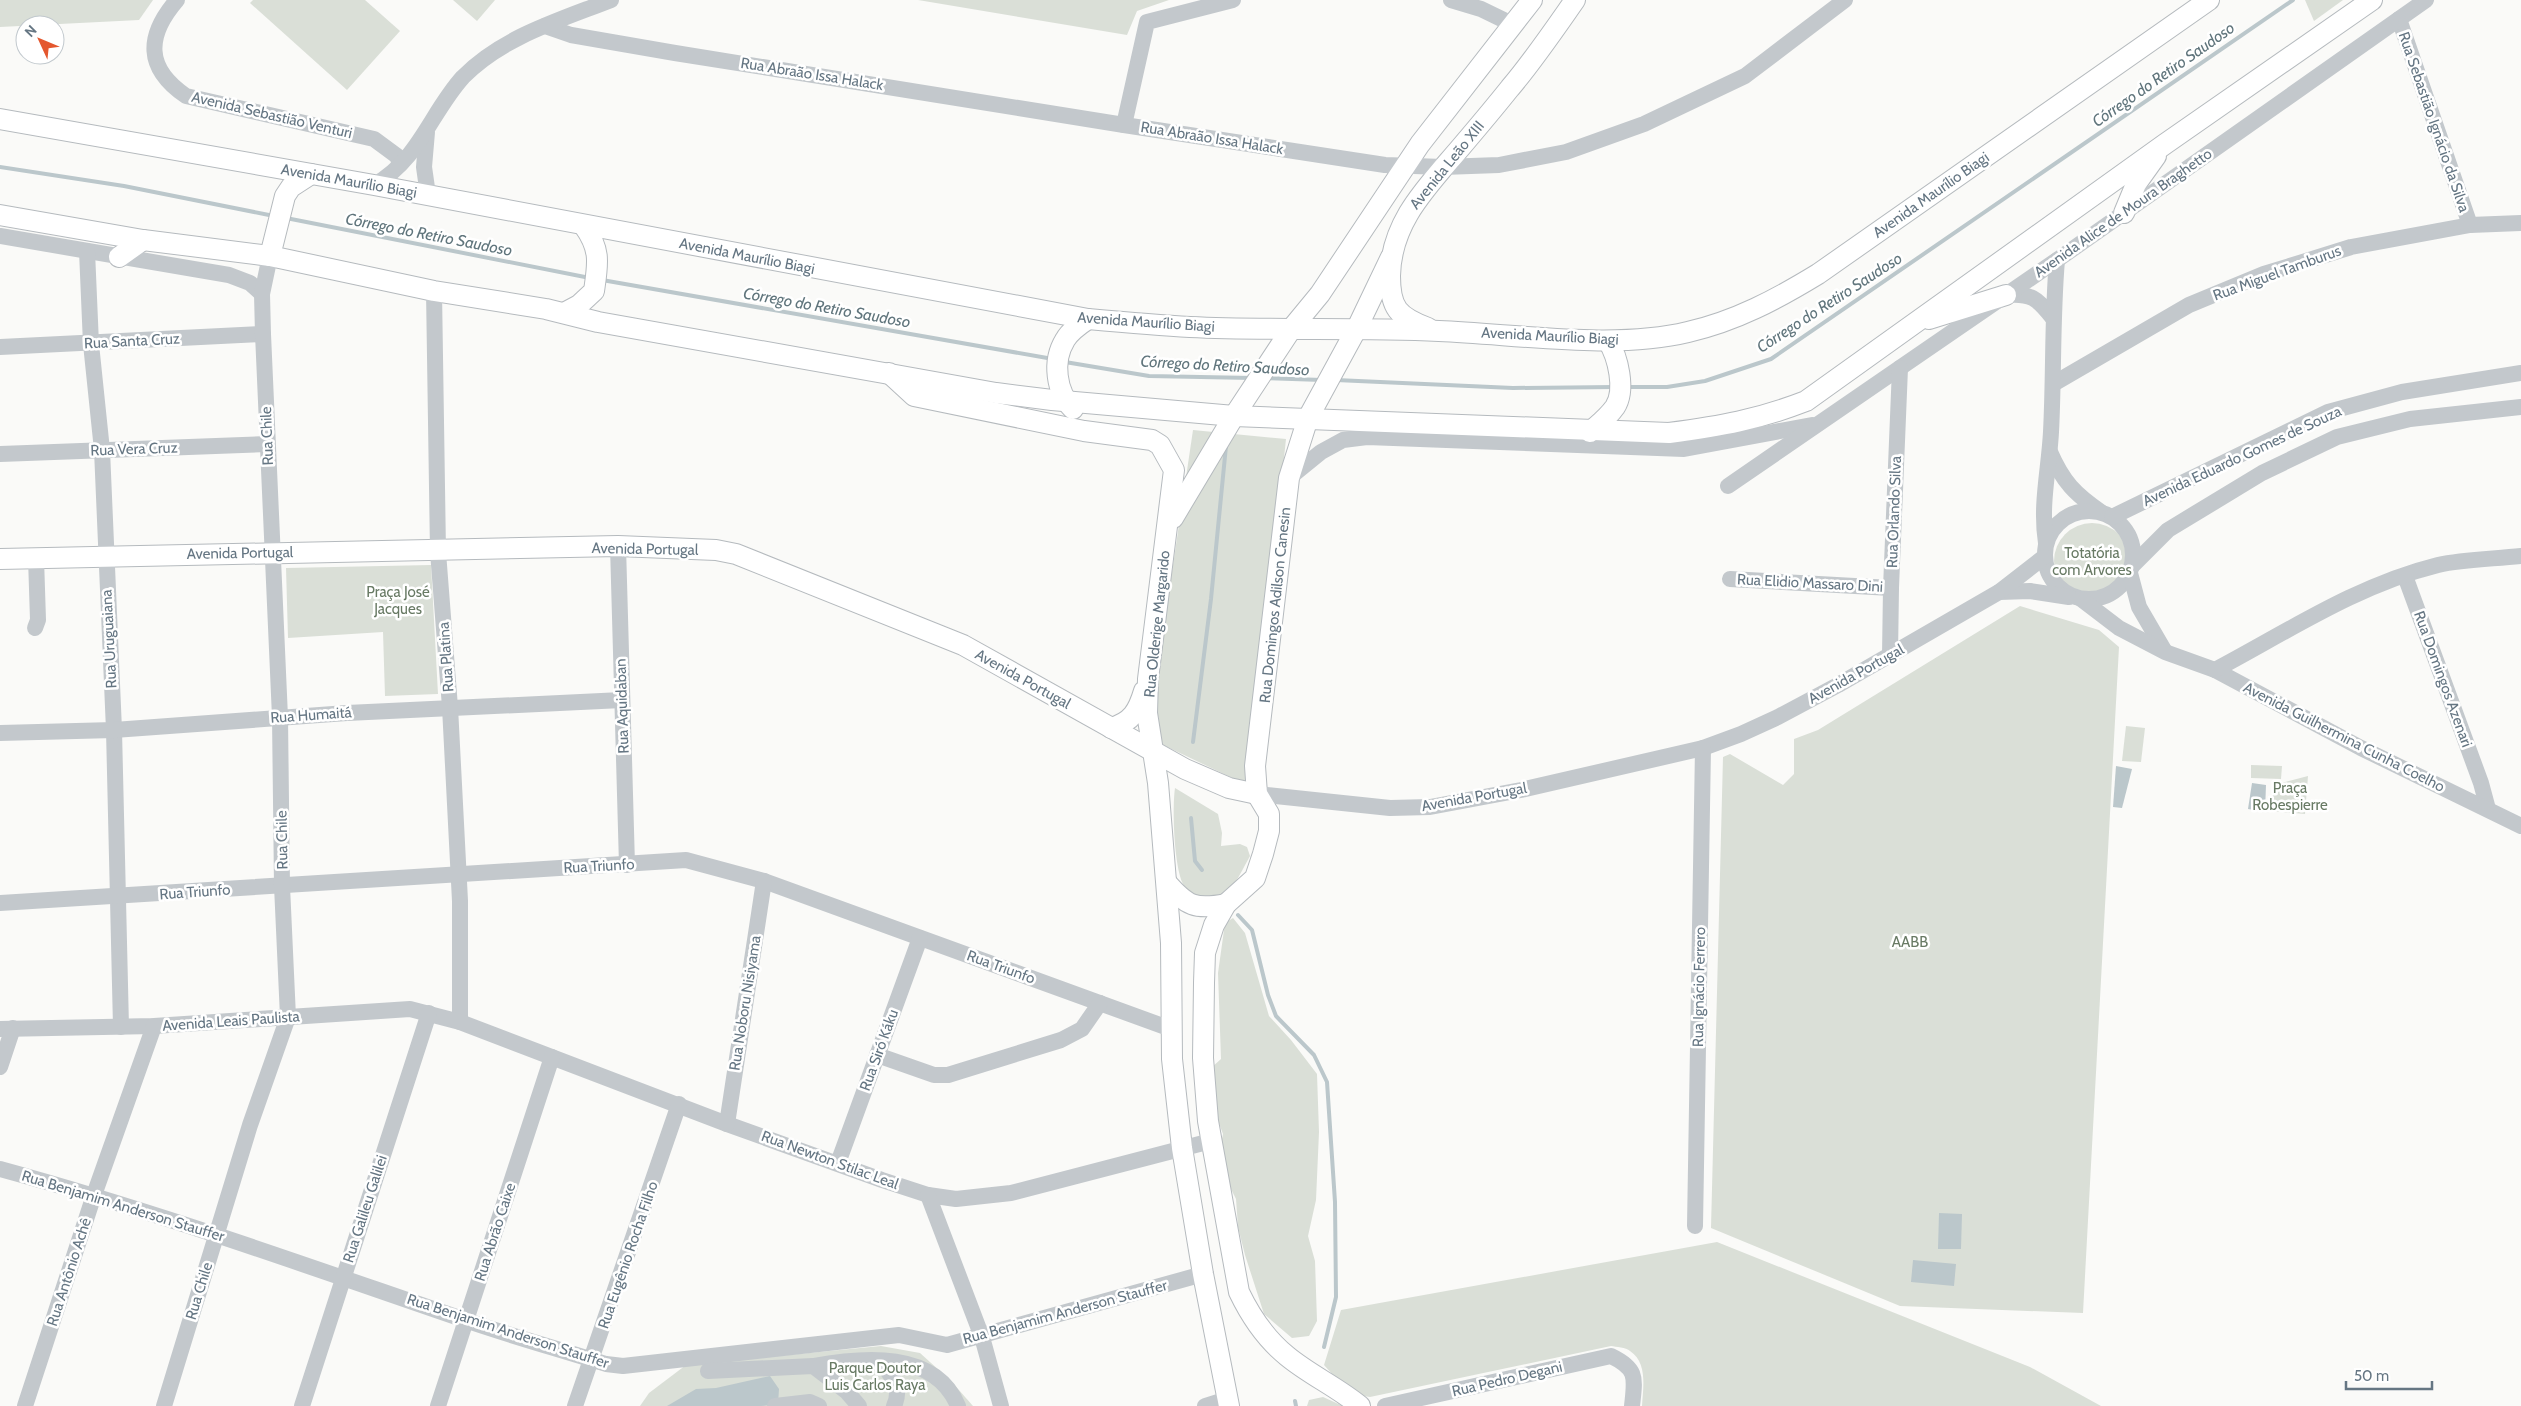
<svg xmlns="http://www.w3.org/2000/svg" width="2521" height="1406" font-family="Cabin,sans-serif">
  <rect width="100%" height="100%" fill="#fafaf8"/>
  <g fill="#dadfd7">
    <path d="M0,0h153l-14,20 -139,7z"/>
    <path d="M253,0h112l35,31 -53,59 -97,-87z"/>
    <path d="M453,0h42l-18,21z"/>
    <path d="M918,0h251l-32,11 -10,24z"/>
    <path d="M2305,0h38l-29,21z"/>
    <path d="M1193,430l93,9 -37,347 -88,-42 -6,-57z"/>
    <circle cx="2092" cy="561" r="38"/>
    <path d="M431,565l7,129 -53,2 -2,-64 -95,6 -2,-70z"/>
    <path d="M2020,606l79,24 20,17 -36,666 -183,-7 -189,-78 12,-471 7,-3 53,31 11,-11v-35l24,-9z"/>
    <path d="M2126,726l19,2 -4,34 -19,-1z"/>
    <path d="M2251,765l31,1 -1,13 -30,-1z"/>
    <path d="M2308,776l-3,38 -34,-3 3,-26z"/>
    <path d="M1175,788l43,26 4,19 -1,13 19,-2 7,3 3,9c-15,27 -19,43 -53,43 -4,-4 -11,-9 -14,-15 -9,-18 -11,-76 -8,-96z"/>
    <path d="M1233,918l12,15 24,83 22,24 26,34 2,58 -3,68 -8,36 7,25 2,60 -8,15 -17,2 -28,-24 -19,-59 -7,-28 -2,-28 -9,-18 -8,-28 4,-19 -10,-27 -2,-39 10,-9 -3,-86 7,-50z"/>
    <path d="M1717,1242l313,125 71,39h-459c1,-18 6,-43 -12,-55 -4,-4 -14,-4 -19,-5l-241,51 -20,-3 -26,-29 17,-55z"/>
    <path d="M881,1346l39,7 31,28 22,25h-333l9,-13 37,-28z"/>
    <path d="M1323,1397l20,9h-36l2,-6z"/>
  </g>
  <g fill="#bbc7cb">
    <path d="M2116,766l16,3 -10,39 -9,-1z"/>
    <path d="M2252,783l14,2 -1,27 -17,-3z"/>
    <path d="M1939,1213l23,1 -1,35h-23z"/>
    <path d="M1913,1260l43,4 -2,22 -43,-4z"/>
    <path d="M770,1376l9,13 -1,15 -17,2h-94l29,-17 20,-1z"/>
  </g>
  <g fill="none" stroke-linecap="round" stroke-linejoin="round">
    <g stroke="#bbc7cb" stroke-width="4">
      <path d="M0,167l124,19 150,30"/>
      <path d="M286,218l304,60"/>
      <path d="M602,280l451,79"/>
      <path d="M1065,362l84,14 103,2"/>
      <path d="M1266,378l56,2"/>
      <path d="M1336,380l177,8 101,-1"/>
      <path d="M1626,387h41l38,-6 66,-22 522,-359"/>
      <path d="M1193,742l18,-143 15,-153"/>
      <path d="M1191,818l4,43 7,9"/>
      <path d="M1238,915l14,15 16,65 8,21 38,39 13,27 8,120 1,95 -12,50"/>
      <path d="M1295,1401l1,5"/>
    </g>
    <g stroke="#b5babe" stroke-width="22">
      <g id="major">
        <path d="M0,119l374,66 714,134c34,3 68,6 102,8 83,4 166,0 249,4 77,3 175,19 249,1 48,-11 89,-33 130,-58l391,-274"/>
        <path d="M2124,213l12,-29 20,-28"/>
        <path d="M0,215l143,25 127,16 164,35 112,18 52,13 398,71 56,7 182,16 435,17c52,-7 88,-13 137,-32l359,-257 207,-144"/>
        <path d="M270,256l15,-60 6,-9 20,-13"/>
        <path d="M119,257l24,-17"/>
        <path d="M564,313l15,-8 15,-14c4,-28 7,-41 -10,-65"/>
        <path d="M1929,319l77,-24"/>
        <path d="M1428,328c-30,-11 -38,-20 -38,-52 1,-55 38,-90 71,-129 17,-20 33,-39 49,-59 23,-27 44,-58 65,-88"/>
        <path d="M889,373l25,23 170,35 68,9 8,5 14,25 -26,209 -1,34 11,70 13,160 1,116 10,89 21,126 26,132"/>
        <path d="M1073,409c-17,-17 -21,-48 -8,-69 5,-9 14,-15 23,-21"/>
        <path d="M1590,432c9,-8 18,-15 25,-25 11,-17 3,-50 -7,-66"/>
        <path d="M1173,518l61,-102 58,-88 28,-34 100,-150 112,-144"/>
        <path d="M0,559l618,-13 98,4 20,4 227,91 222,124 44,19 28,6"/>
        <path d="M1111,728c21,-6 27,-17 33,-37"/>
        <path d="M1167,883c20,23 28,27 59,21"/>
        <path d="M1360,1406c-23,-19 -50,-31 -73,-50 -21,-17 -36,-39 -48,-64l-31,-171 -5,-63 1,-75 1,-30 9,-28 12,-21 29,-26 8,-24 6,-23v-17l-12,-20 -2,-28 34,-288 19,-60 49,-90 34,-71"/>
      </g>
    </g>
    <g stroke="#c3c8cc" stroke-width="16">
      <path d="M177,0c-31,36 -32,68 9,96l188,43 23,17 3,8"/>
      <path d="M1451,0l30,9 33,16"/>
      <path d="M2399,19l71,206"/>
      <path d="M545,26l26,9 104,18 449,72 261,40 58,2 56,-2 67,-13 78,-28 101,-48 100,-76"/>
      <path d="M1124,125l23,-103 86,-22"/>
      <path d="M427,132l-3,35 4,28"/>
      <path d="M374,185c45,-25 57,-73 89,-108 39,-40 97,-57 148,-77"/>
      <path d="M0,236l229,39 21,8 12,11"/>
      <path d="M87,251l4,93 11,106 12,280 7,297"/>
      <path d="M434,291l4,261 12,155 10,194v121"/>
      <path d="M2006,295c25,-2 31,3 46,22"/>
      <path d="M0,347l263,-13"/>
      <path d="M2053,384l136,-79 75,-31 87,-27 119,-22 51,-2"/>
      <path d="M2050,452c13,30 25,42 51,60"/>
      <path d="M0,454l267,-10"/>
      <path d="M1289,478l32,-26 22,-12 24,-3 317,12 128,-24"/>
      <path d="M1728,486l329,-226 369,-260"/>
      <circle cx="2089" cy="555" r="44"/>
      <path d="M2112,517l216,-105 74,-20 119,-19"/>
      <path d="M2046,543c-6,-38 3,-73 5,-111 3,-58 1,-114 6,-172"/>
      <path d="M618,546l9,319"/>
      <path d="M2132,566l36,-36 94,-57 75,-36 73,-18 111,-12"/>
      <path d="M2130,573l9,34 25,43"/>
      <path d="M2405,576l76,207 7,26"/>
      <path d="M1730,579l161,9"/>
      <path d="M1999,592l31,-1 39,6"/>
      <path d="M2081,599l38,29 46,24 50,18 146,78 160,78"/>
      <path d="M35,628l3,-8 -2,-62"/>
      <path d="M1890,655l1,-67 9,-220"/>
      <path d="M2215,670c72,-38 142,-85 223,-105 26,-6 56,-6 83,-9"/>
      <path d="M0,733l114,-3 233,-17 275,-13"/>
      <path d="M1257,794l133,14 40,-1 91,-17 182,-42 38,-14 37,-17 60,-32 161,-93 45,-35"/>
      <path d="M0,903l686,-43 78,21 407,148"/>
      <path d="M0,1029l154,-3 256,-17 50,13 267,102 155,56 46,15 28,4 55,-6 200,-52"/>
      <path d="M877,1055l57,20h14l113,-35 21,-11 18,-26"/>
      <path d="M0,1067l13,-39"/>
      <path d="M727,1124l37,-243"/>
      <path d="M838,1163l82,-225"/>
      <path d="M0,1169c158,43 310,98 465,151 46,16 94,29 141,44l17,2 276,-31 48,10 256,-71"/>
      <path d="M928,1195l54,142 19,69"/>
      <path d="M1695,1226l8,-478"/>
      <path d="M880,1361c11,15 23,25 14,45"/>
      <path d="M813,1366c50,-9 122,-16 145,40"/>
      <path d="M708,1371l105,-5 34,26 12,14"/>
      <path d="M25,1406l69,-211 60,-169"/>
      <path d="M164,1406l86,-281 38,-108 -6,-131 -2,-169 -17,-383 -1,-40 8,-38"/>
      <path d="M302,1406l127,-393"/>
      <path d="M438,1406l114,-349"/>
      <path d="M575,1406l104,-302"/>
      <path d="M775,1406l35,-4 9,4"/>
      <path d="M1205,1406l22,-7"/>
      <path d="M1385,1406l226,-50c27,13 24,22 21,50"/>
    </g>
    <use href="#major" stroke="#fff" stroke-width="20"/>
  </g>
  <g text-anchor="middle" stroke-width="5" stroke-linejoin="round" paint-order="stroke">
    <g font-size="15" fill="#657683" stroke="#fff">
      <text transform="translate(812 74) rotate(9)" y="5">Rua Abraão Issa Halack</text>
      <text transform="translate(272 115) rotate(13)" y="5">Avenida Sebastião Venturi</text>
      <text transform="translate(2434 122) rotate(71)" y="5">Rua Sebastião Ignácio da Silva</text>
      <text transform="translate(1212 138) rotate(9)" y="5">Rua Abraão Issa Halack</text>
      <text transform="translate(1447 165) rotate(-51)" y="5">Avenida Leão XIII</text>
      <text transform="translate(349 181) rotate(10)" y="5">Avenida Maurílio Biagi</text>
      <text transform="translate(1931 195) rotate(-35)" y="5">Avenida Maurílio Biagi</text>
      <text transform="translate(2123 213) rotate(-35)" y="5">Avenida Alice de Moura Braghetto</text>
      <text transform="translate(747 256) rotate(11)" y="5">Avenida Maurílio Biagi</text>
      <text transform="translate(2277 273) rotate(-20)" y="5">Rua Miguel Tamburus</text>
      <text transform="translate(1146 322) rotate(4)" y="5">Avenida Maurílio Biagi</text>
      <text transform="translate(1550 336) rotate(3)" y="5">Avenida Maurílio Biagi</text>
      <text transform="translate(132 341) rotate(-3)" y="5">Rua Santa Cruz</text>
      <text transform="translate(267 436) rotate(-92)" y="5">Rua Chile</text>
      <text transform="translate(134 449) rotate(-2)" y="5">Rua Vera Cruz</text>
      <text transform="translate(2242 456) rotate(-25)" y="5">Avenida Eduardo Gomes de Souza</text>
      <text transform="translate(1894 512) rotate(-88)" y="5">Rua Orlando Silva</text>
      <text transform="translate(645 549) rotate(1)" y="5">Avenida Portugal</text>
      <text transform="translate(240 553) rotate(-1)" y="5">Avenida Portugal</text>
      <text transform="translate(1810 583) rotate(3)" y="5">Rua Elidio Massaro Dini</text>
      <text transform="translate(1275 605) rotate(-84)" y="5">Rua Domingos Adilson Canesin</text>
      <text transform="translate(1157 624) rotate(-84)" y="5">Rua Olderige Margarido</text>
      <text transform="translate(109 639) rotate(-93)" y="5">Rua Uruguaiana</text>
      <text transform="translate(446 657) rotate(-94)" y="5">Rua Platina</text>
      <text transform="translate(1856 674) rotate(-29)" y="5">Avenida Portugal</text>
      <text transform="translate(1023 679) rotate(29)" y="5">Avenida Portugal</text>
      <text transform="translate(2443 679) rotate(70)" y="5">Rua Domingos Azenari</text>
      <text transform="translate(622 706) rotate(-92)" y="5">Rua Aquidaban</text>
      <text transform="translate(311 715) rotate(-4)" y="5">Rua Humaitá</text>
      <text transform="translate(2344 737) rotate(27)" y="5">Avenida Guilhermina Cunha Coelho</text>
      <text transform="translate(1474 797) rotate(-10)" y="5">Avenida Portugal</text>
      <text transform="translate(282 840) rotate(-91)" y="5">Rua Chile</text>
      <text transform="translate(599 866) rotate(-3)" y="5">Rua Triunfo</text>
      <text transform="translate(195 892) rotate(-4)" y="5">Rua Triunfo</text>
      <text transform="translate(1001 967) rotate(20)" y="5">Rua Triunfo</text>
      <text transform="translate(1699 987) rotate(-89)" y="5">Rua Ignácio Ferrero</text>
      <text transform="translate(745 1003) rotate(-81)" y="5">Rua Noboru Nisiyama</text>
      <text transform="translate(231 1021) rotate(-4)" y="5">Avenida Leais Paulista</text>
      <text transform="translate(879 1050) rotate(-70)" y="5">Rua Siró Káku</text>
      <text transform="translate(830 1160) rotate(20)" y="5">Rua Newton Stilac Leal</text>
      <text transform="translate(123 1206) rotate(17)" y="5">Rua Benjamim Anderson Stauffer</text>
      <text transform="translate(365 1209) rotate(-72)" y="5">Rua Galileu Galilei</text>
      <text transform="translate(495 1232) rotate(-72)" y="5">Rua Abrão Caixe</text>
      <text transform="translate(628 1255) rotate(-71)" y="5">Rua Eugênio Rocha Filho</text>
      <text transform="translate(69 1272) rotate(-72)" y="5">Rua Antônio Achê</text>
      <text transform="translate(199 1291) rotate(-73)" y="5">Rua Chile</text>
      <text transform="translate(1065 1312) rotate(-15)" y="5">Rua Benjamim Anderson Stauffer</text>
      <text transform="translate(508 1331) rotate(18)" y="5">Rua Benjamim Anderson Stauffer</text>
      <text transform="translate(1507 1379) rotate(-13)" y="5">Rua Pedro Degani</text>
    </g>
    <g font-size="15" fill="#687a64" stroke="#fff">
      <text x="2092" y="558">Totatória<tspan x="2092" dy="17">com Arvores</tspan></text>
      <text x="398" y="597">Praça José<tspan x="398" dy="17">Jacques</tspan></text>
      <text x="2290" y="793">Praça<tspan x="2290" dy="17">Robespierre</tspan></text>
      <text x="1910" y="947">AABB</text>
      <text x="875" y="1373">Parque Doutor<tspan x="875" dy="17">Luis Carlos Raya</tspan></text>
    </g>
    <g font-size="16" font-style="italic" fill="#60757c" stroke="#fff">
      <text transform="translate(2163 74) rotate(-35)" y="6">Córrego do Retiro Saudoso</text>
      <text transform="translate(429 234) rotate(11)" y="6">Córrego do Retiro Saudoso</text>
      <text transform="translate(1829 302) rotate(-33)" y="6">Córrego do Retiro Saudoso</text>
      <text transform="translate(827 307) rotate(10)" y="6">Córrego do Retiro Saudoso</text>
      <text transform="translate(1225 365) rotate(3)" y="6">Córrego do Retiro Saudoso</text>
    </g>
  </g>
  <g transform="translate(40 40) rotate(314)"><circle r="24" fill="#ffffff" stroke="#c1c8cd"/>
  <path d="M0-4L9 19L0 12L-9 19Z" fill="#e4572e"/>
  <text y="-8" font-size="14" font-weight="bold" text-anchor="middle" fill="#657683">N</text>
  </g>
  <path d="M2346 1381v8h86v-8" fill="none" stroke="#657683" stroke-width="2.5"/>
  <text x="2354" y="1381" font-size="15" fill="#657683" stroke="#ffffff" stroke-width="4" paint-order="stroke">50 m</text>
</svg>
